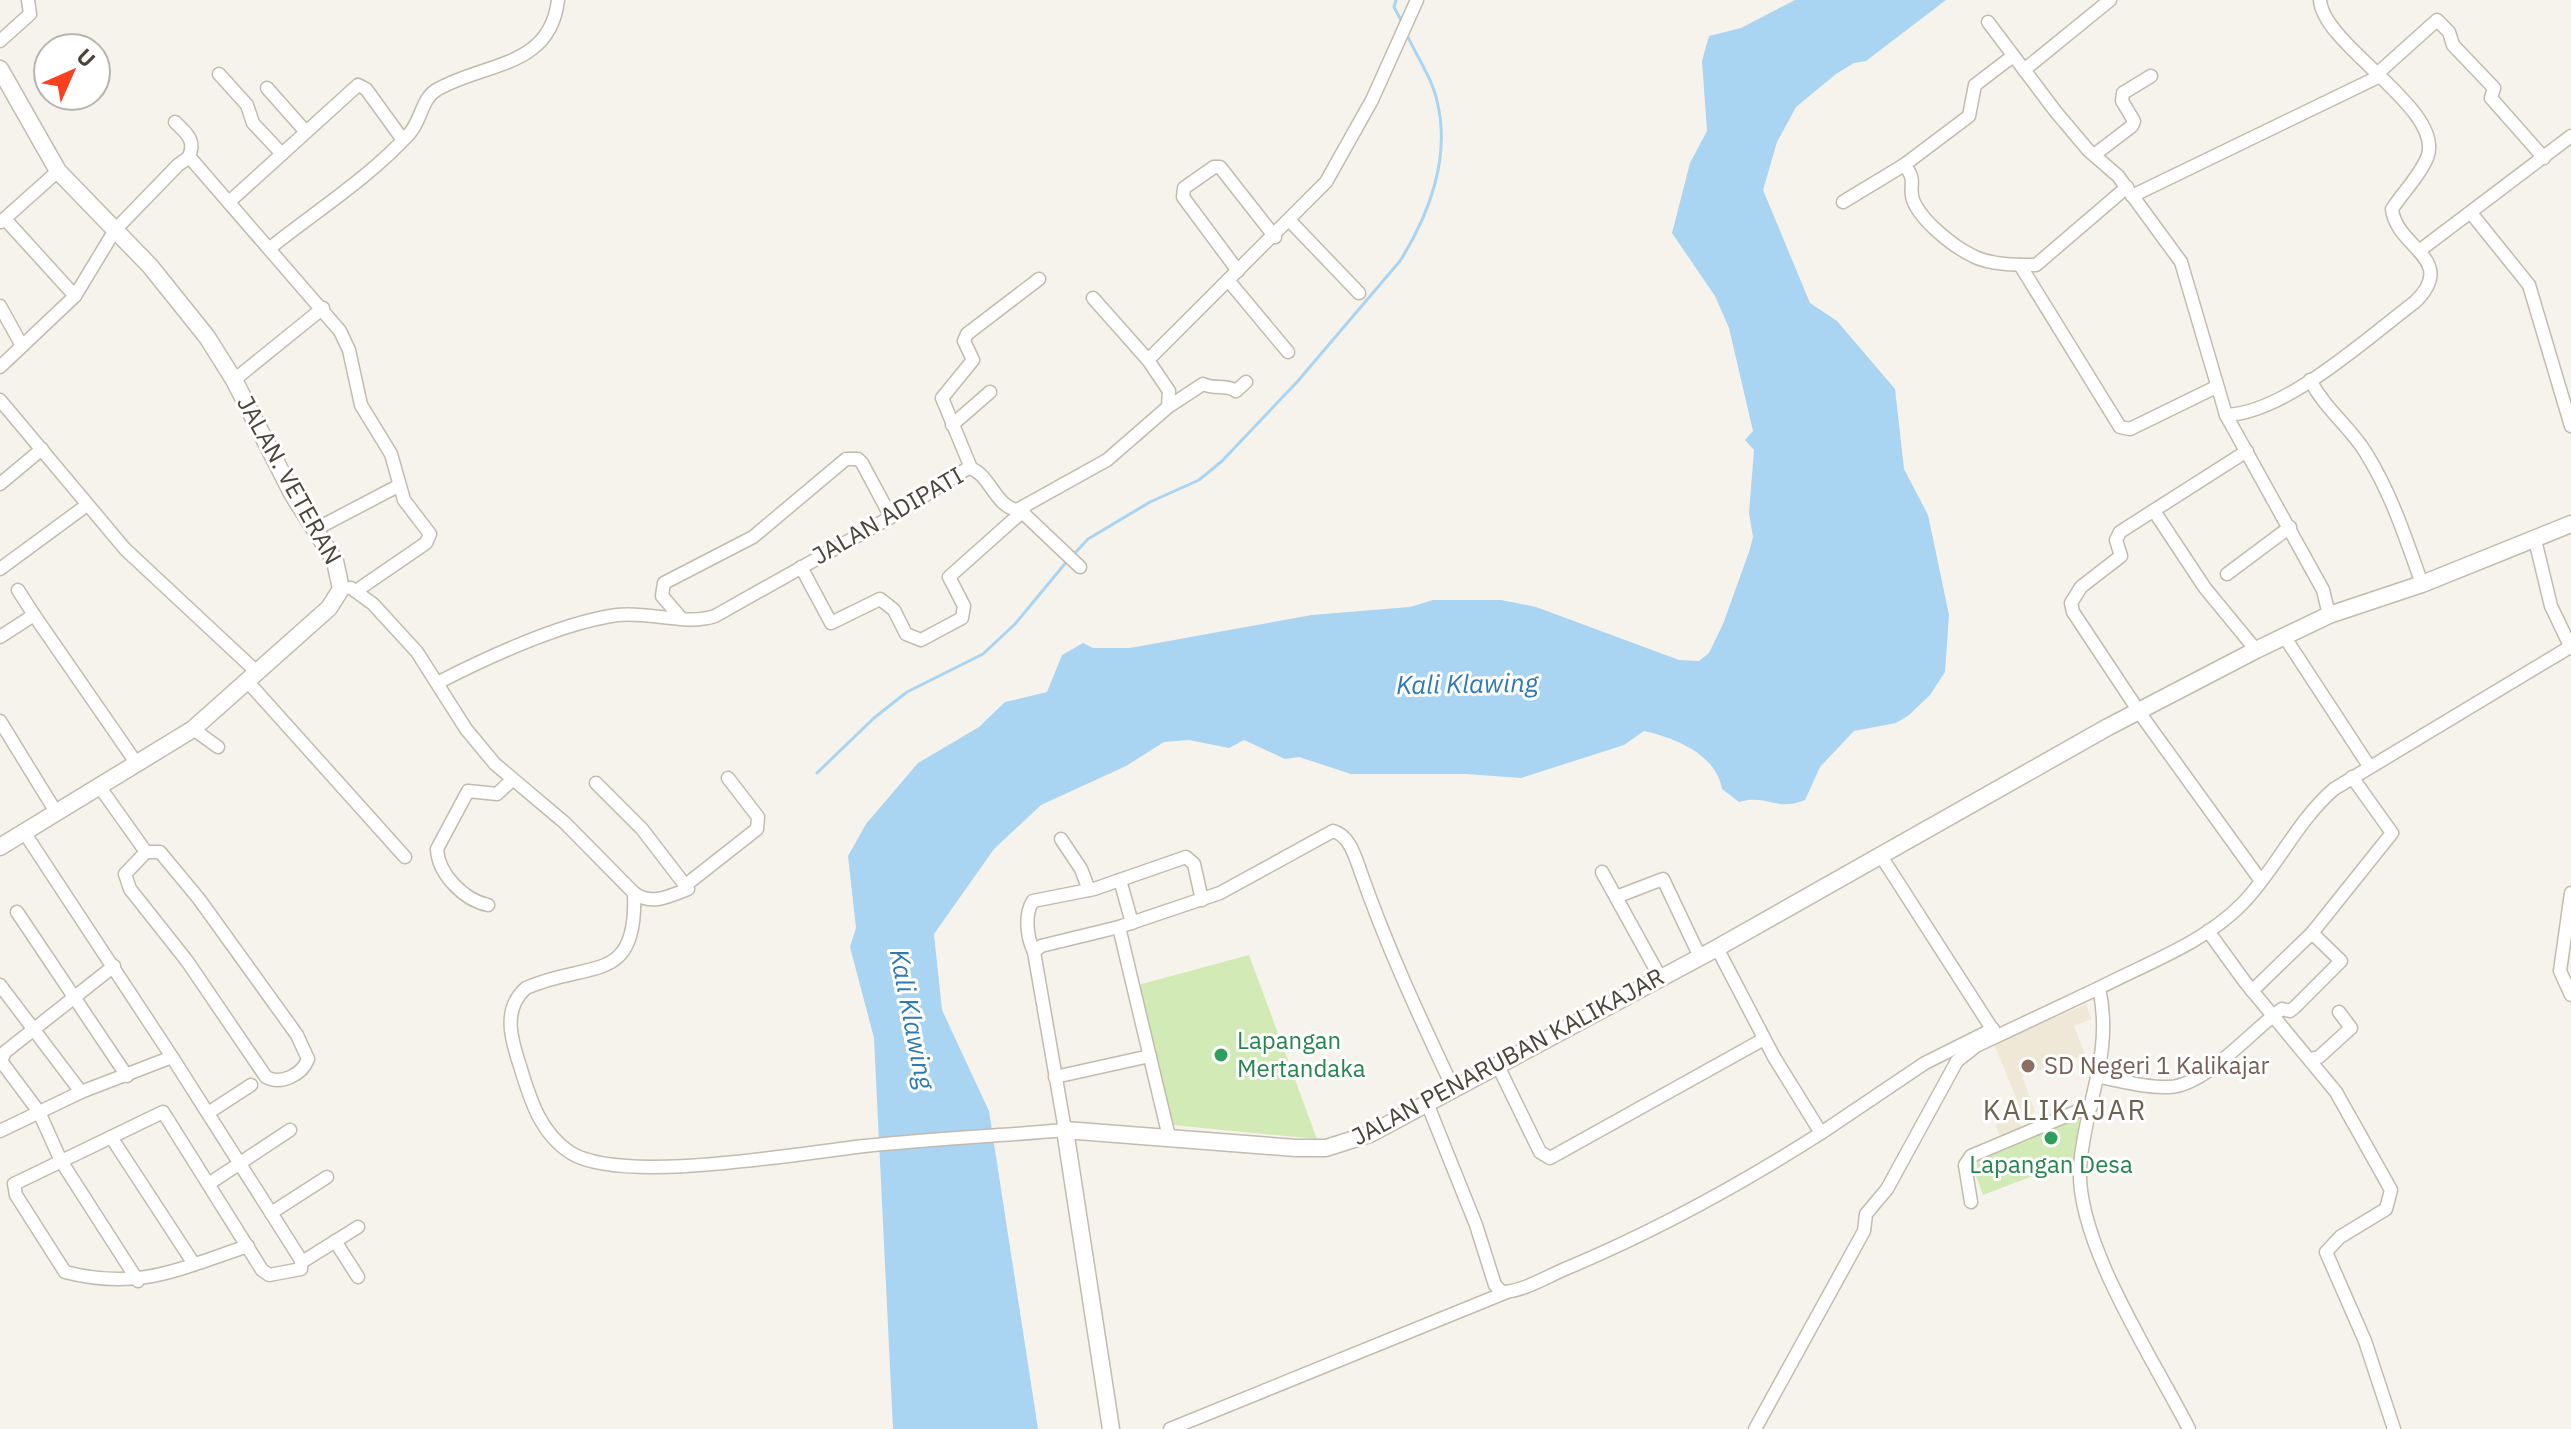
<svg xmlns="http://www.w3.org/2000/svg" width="2571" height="1429" font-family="'IBM Plex Sans',sans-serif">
  <rect width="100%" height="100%" fill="#f6f3ec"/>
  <g fill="#efe8d6">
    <path d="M2086,1004l5,15 -17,7 11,29 -63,21 13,36 -11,5 -30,-73z"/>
    <path d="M2016,1116l6,13 -21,8 -6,-12z"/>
  </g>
  <g fill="#d2eab5">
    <path d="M1249,955l68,184 -145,-14 -34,-140z"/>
    <path d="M2080,1115l-6,45 -91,35 -13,-35z"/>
  </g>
  <path fill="#a9d4f2" d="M1795,0h151l-80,61 -12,2 -18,11 -40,33 -19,35 -14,48 47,113 27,18 58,68 9,80 24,46 21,100 -4,57 -15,23 -21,20 -13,8 -42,8 -34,36 -15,33c-29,12 -37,-6 -66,2l-17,-13c-6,-35 -47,-51 -78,-58l-20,14 -103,33 -55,-4h-115l-52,-17 -14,2 -41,-19 -15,8 -40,-8 -25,2 -38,24 -85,39 -47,44 -60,85 8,76 47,101 49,318h-145l-19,-391 -24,-91 6,-19 -8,-72 18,-32 52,-61 61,-36 26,-25 42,-10 15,-37 21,-12 10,5h37l182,-33 98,-8 23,-7h68l35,7 143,53 20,1 10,-8 14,-29 26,-72 4,-15 -4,-24 5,-63 -9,-10 8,-9 -24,-103 -14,-32 -43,-63 18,-70 17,-32 -5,-70 7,-25 32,-8z"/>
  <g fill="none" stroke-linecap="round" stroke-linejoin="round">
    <g stroke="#a9d4f2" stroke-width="3">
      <path d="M1396,0l-2,7 8,15"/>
      <path d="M1074,554l14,-15 62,-37 49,-22 23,-19 75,-79 103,-121c29,-46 51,-104 37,-160 -5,-23 -21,-46 -31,-68"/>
      <path d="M817,773l57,-55 33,-26 76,-38 32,-30 53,-64"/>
    </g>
    <g stroke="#c2bbae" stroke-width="15">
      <g id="minor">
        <path d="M1988,22l68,90 32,38 30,26 63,86 45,153 97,175 6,25"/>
        <path d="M0,41l30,-27 -2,-14"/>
        <path d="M2024,70l86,-70"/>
        <path d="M2378,73l59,-53 12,12 4,13 41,43 -3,10 53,60"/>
        <path d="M219,74l28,31 6,18 29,31"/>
        <path d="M267,88l39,44"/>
        <path d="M175,122c12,11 22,20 13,36"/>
        <path d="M2094,155l38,-29 2,-5 -12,-20 1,-8 28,-17"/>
        <path d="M1904,165c14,16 4,20 9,35 8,21 41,47 60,56 17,9 45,9 63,9l91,-78"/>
        <path d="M2132,196l248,-120"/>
        <path d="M229,202l129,-117 8,4 37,51"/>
        <path d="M1843,202l61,-37 65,-49 6,-31 38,-29"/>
        <path d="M2471,213l58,72 42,141"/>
        <path d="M5,219l70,77"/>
        <path d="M1290,221l69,72"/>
        <path d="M1,222l57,-51"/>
        <path d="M270,248c45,-36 101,-72 139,-114 13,-14 12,-36 29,-45 48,-27 112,-21 120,-89"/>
        <path d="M2419,251l152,-115"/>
        <path d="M2020,265l100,162 10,2 86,-42"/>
        <path d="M1238,271l-55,-74 1,-9 30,-21h6l55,70"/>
        <path d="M1228,280l60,72"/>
        <path d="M1093,298l55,62"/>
        <path d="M0,306l22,40"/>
        <path d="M0,367l75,-71 40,-66 63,-65 10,-7 4,2 148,171 9,19 12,55 30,49 13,46 26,34 -4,9 -70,48"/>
        <path d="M234,380l89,-72"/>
        <path d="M2310,380c15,29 40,47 56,73 26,42 40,86 56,131"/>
        <path d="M0,400l125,149 133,124"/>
        <path d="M1168,407l35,-23c12,6 23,0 33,7l10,-9"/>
        <path d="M2226,415c60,-2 141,-77 189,-113 44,-43 -19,-54 -23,-93 11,-17 27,-32 35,-51 20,-48 -104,-112 -107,-158"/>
        <path d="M952,425l38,-33"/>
        <path d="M2247,451l-127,81 -4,8 5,16 -40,31 -10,16 2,9 71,107 117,162"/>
        <path d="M971,468l-29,-70 31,-38 -9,-19 3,-7 72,-55"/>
        <path d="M0,484l42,-35"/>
        <path d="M1025,507l-3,5 58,55"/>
        <path d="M2154,511l51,77 51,62"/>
        <path d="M314,530l84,-44"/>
        <path d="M2535,540l16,66 20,42"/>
        <path d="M801,567l30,56 49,-24 14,11 12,24 15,6 41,-22 2,-12 -15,-29 73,-65"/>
        <path d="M0,569l87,-64"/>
        <path d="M2227,574l63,-47"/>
        <path d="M351,588l22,16 44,48 49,77 29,35 70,59 69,70c17,13 36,3 54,-4l-46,-60 -46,-46"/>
        <path d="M34,615l103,149"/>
        <path d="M680,617l-18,-21 2,-13 89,-46 93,-78h12l4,4 29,54"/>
        <path d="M2284,636l85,130"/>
        <path d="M0,637l34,-22 -16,-25"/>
        <path d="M248,682l157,175"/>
        <path d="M439,682c51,-26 121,-59 178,-67 32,-4 68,11 98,1l176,-99 77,-49c21,3 26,38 49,42l90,-50 61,-53 1,-16 -21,-31 178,-178 46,-82 45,-100"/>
        <path d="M0,721l56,91"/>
        <path d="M193,729l25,18"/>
        <path d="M99,786l47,66h14l39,47 98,136 11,24c-6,16 -27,26 -42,18l-79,-116 -57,-72 -5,-15 21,-22"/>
        <path d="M1061,839l20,30 8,21"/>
        <path d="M1881,856l115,179"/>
        <path d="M1602,872l58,105"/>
        <path d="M1120,880l12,43"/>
        <path d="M687,884l70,-55 1,-12 -30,-39"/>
        <path d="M634,893c4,93 -45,67 -108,95 -24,21 -15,51 -6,78 10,33 20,67 51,87 53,32 229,0 294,-7 67,-7 133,-10 200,-16l-31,-178 7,-6 78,-19 101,-34 113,-62c16,4 22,25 27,39 26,75 59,146 93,218"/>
        <path d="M2571,893l-11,78 11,24"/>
        <path d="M1616,897l47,-18 37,78"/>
        <path d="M488,905c-24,-5 -50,-31 -51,-56l31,-58 29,3 14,-13"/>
        <path d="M17,912l110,164"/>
        <path d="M1119,927l50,210"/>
        <path d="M2208,931l37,51 91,110 55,98 -5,19 -46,28 -14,15 39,89 29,88"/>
        <path d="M1717,948l57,109 47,76 104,-70 68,-34"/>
        <path d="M1034,952c-7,-14 -10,-38 -1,-51l61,-12 92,-32 8,7 8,36"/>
        <path d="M114,966l-109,86 -4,9 38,51 22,49 77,120"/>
        <path d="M0,985l81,107 91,-35 -148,-225"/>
        <path d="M2252,991l60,-58 80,-100 -40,-56"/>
        <path d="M172,1057l129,203v9l-32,6 -7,-5 -99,-158 -149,72 2,11 49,77c74,19 113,-3 183,-26"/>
        <path d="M2310,1059l9,-2 32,-29 -12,-16"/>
        <path d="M1497,1064l43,88 10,6 214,-119"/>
        <path d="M1055,1077l95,-21"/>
        <path d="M2100,1077c22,4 46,11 69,10 37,-1 84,-58 113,-78l8,2 5,-4 46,-46 -29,-28"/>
        <path d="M1427,1103l49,122 19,60 7,7c20,0 44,-15 63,-23 91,-38 173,-83 256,-136"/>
        <path d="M208,1113l43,-28"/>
        <path d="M0,1131l81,-39"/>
        <path d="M111,1137l83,127"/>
        <path d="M210,1183l80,-53"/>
        <path d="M1971,1202l-6,-37 6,-9 121,-51"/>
        <path d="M271,1213l56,-36"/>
        <path d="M335,1241l23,36"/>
        <path d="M302,1262l56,-35"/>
        <path d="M1170,1429l337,-137"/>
        <path d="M1755,1429l109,-198 2,-17 21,-25 70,-128 19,-15 123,-58"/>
        <path d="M2189,1429c-35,-69 -113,-186 -109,-261 4,-64 34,-113 19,-180 48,-25 105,-45 143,-84 35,-36 54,-82 92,-115l236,-142"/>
      </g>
    </g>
    <g stroke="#c2bbae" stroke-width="19">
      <g id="tertiary">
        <path d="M0,69l58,102 92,95 57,71 27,43 59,115 42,66 6,28 -12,19 -136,121 -193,118"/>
        <path d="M1111,1429l-46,-299 231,18h30l44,-14 347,-186 391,-221 148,-77 73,-35 93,-31 149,-60"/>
      </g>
    </g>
    <use href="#minor" stroke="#fff" stroke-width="12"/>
    <use href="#tertiary" stroke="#fff" stroke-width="16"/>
  </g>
  <g fill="#2e9e5b" stroke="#fff" stroke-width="3">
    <circle cx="1221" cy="1055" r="8"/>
    <circle cx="2051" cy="1138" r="8"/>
  </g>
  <circle fill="#8d6e63" stroke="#fff" stroke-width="3" cx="2028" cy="1066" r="8"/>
  <g text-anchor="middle" stroke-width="6" stroke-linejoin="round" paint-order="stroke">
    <g font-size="24" fill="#4b4439" stroke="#fff">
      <text transform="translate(289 480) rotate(61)" y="8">JALAN. VETERAN</text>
      <text transform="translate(888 516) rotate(-30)" y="8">JALAN ADIPATI</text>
      <text transform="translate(1508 1057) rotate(-28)" y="8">JALAN PENARUBAN KALIKAJAR</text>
    </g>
    <g font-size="24" fill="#27864d" stroke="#fff" text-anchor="start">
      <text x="1237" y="1049">Lapangan<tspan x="1237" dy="28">Mertandaka</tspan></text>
      <text x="2051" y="1173" text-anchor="middle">Lapangan Desa</text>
    </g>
    <g font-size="24" fill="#785e54" stroke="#fff" text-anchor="start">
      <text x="2044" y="1074">SD Negeri 1 Kalikajar</text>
    </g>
    <g font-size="26" font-style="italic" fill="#2e7ab2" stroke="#fff">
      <text transform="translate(1467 684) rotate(-1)" y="9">Kali Klawing</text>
      <text transform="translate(912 1019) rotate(79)" y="9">Kali Klawing</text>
    </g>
    <g font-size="28" letter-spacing="2" fill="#6e6250" stroke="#fff">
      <text x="2065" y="1120">KALIKAJAR</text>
    </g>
  </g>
  <g transform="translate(72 72) rotate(45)"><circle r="38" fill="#ffffff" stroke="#b7b4b0" stroke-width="2"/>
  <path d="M0-6L14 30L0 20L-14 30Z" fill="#fc3f1d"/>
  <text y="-12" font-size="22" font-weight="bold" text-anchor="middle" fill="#4b4439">U</text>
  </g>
</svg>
